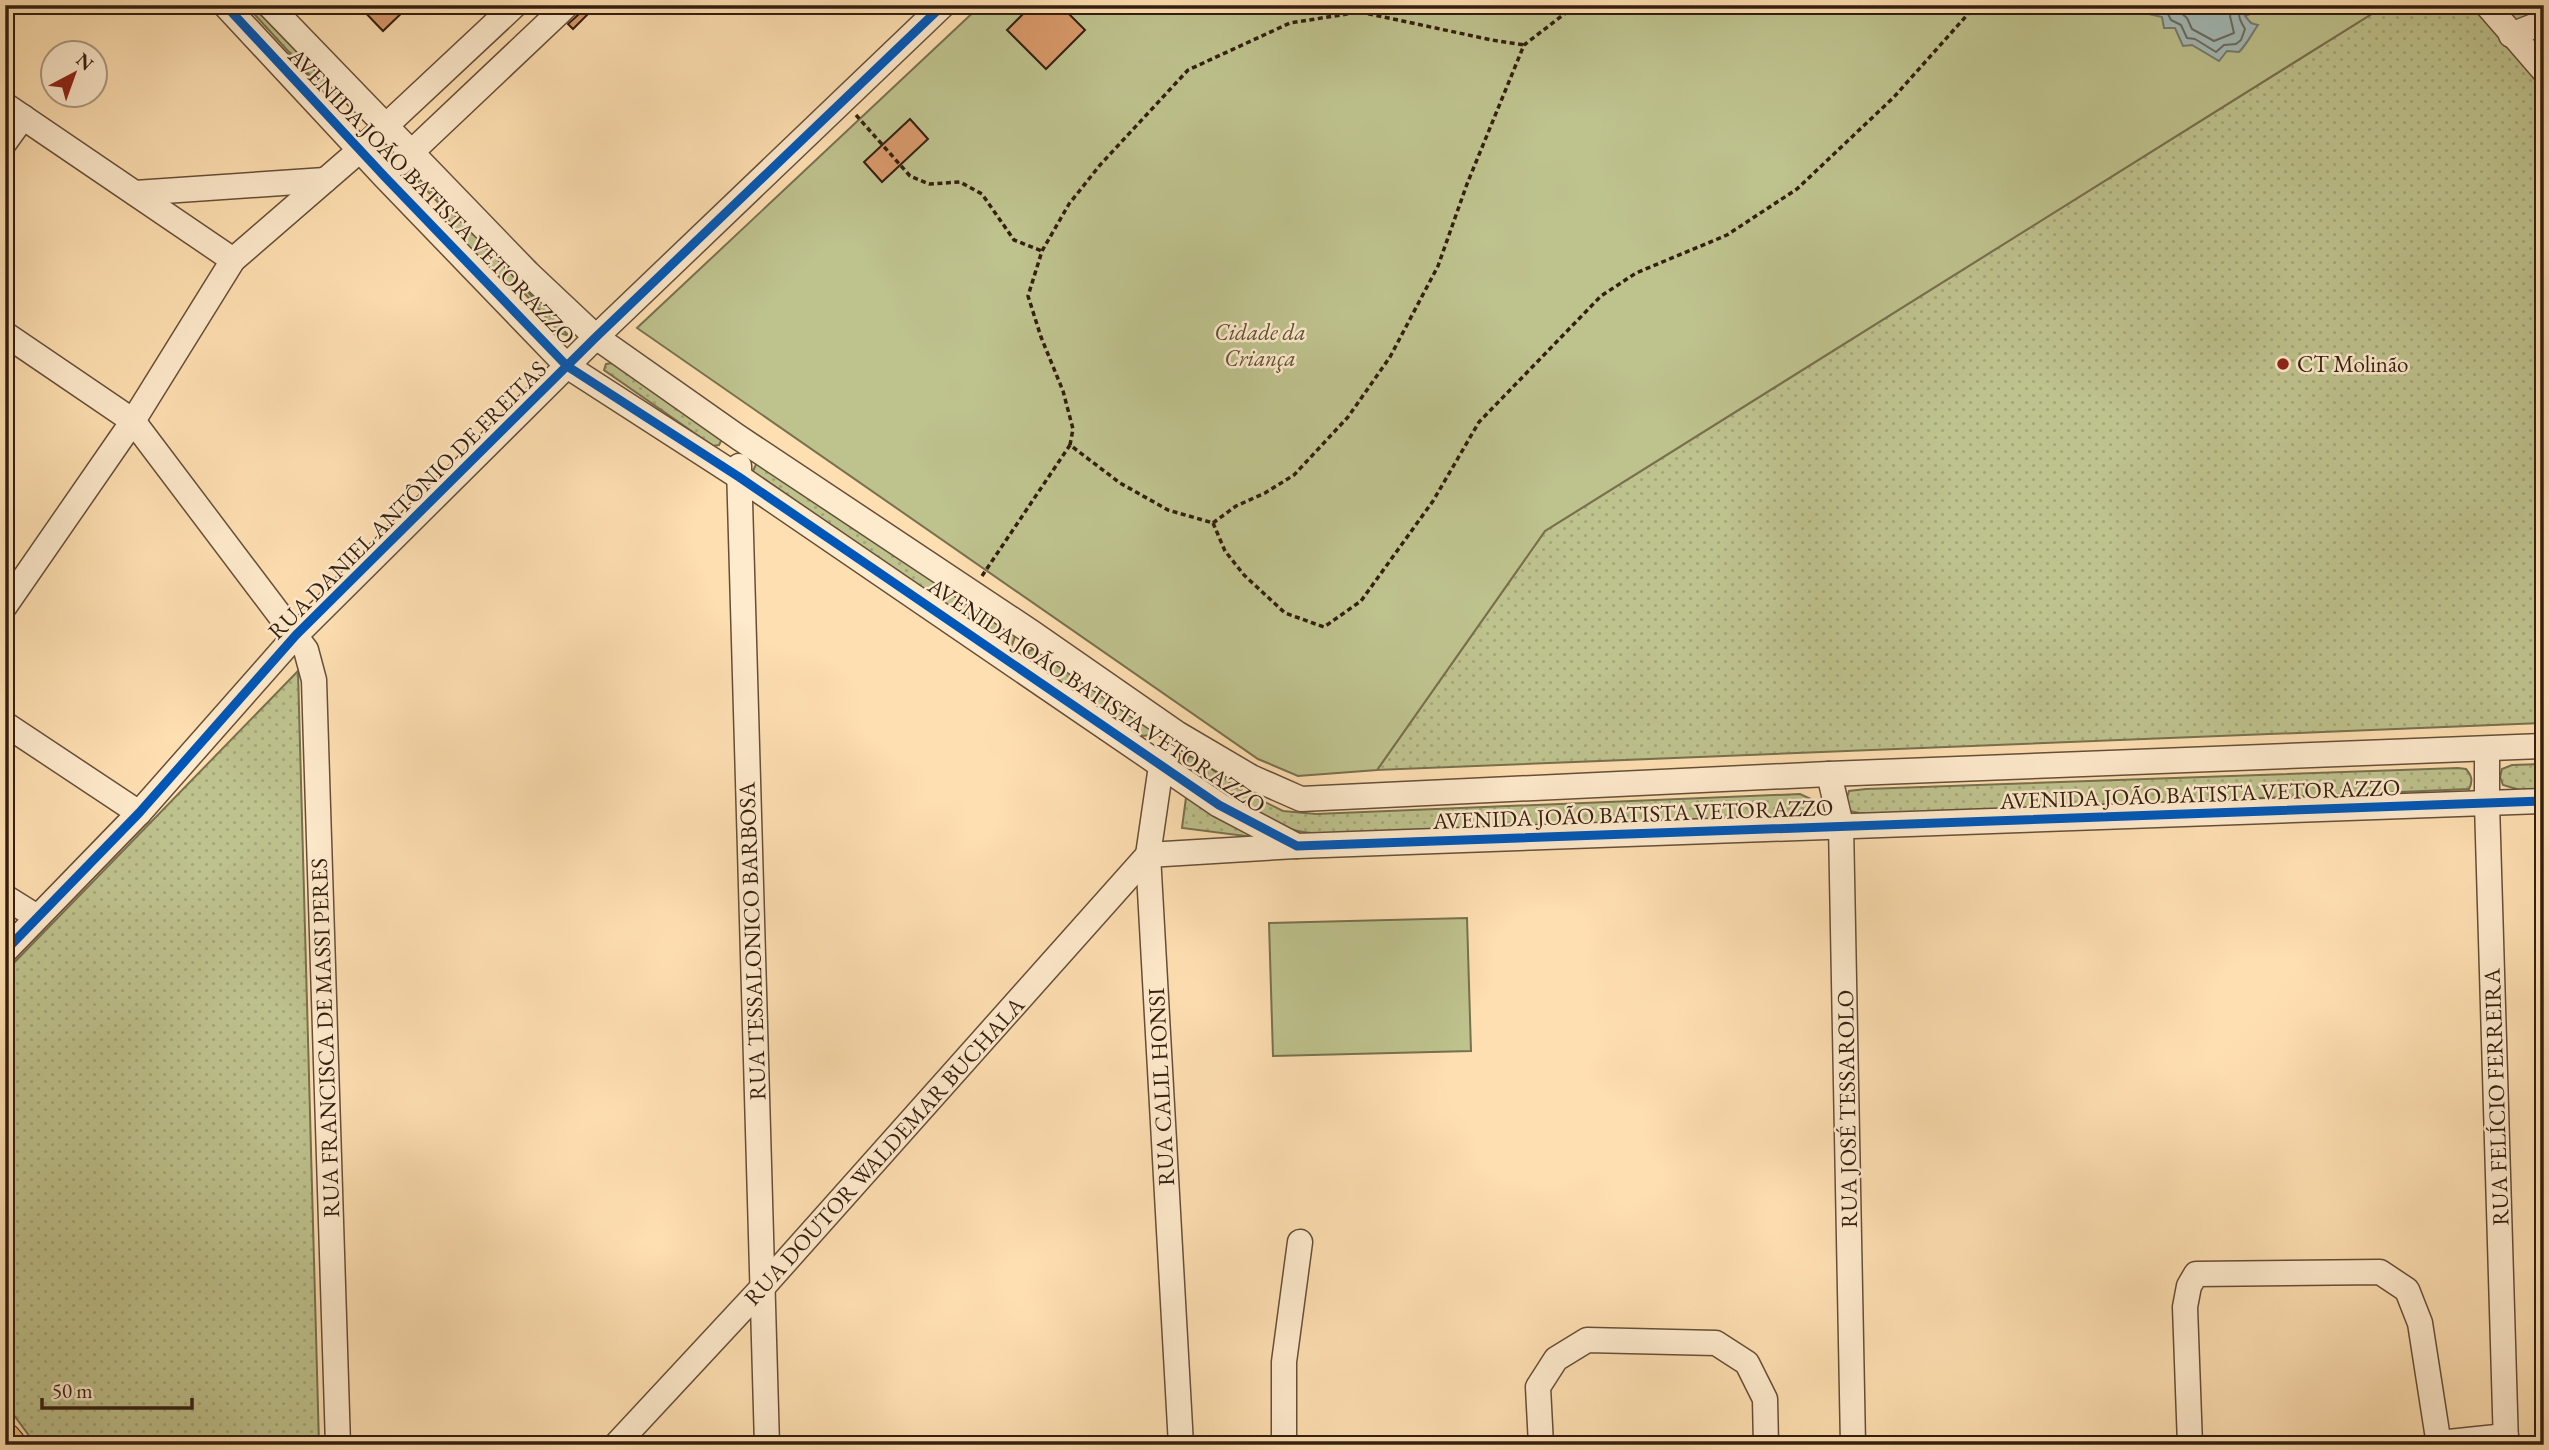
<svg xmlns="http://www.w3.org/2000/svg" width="2549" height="1450" font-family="'EB Garamond',serif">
  <defs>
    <pattern id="grass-dots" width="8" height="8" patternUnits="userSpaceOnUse" patternTransform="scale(1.75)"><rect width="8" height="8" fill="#bec28d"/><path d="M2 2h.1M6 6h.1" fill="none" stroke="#a4a679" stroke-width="1.8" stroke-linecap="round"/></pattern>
  </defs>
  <rect width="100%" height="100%" fill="#fedfb1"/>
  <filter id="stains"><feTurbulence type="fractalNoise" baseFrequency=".00286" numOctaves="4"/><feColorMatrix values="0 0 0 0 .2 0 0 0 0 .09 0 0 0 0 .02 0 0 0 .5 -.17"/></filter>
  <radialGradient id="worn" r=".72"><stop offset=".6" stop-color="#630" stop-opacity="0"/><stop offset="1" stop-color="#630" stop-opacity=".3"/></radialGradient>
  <g fill="url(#grass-dots)" stroke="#78704e" stroke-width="2">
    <path d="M246,5h18l102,111 -3,4 -34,-34 -11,-2z"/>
    <path d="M2386,5h158v718l-1167,47 168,-239z"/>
    <path d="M417,173l152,163 -9,-3 -36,-40 -19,-4 -54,-60 -4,-17 -34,-36z"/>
    <path d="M613,363l109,76 -3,6 -6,1 -109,-76 2,-6z"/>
    <path d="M757,462l259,172 -4,11 -5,1 -251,-170 -3,-5z"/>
    <path d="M1036,648l114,77 1,6 -2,4 -6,1 -112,-73 -3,-6 1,-6z"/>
    <path d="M298,671l21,774h-283l-31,-42v-431z"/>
    <path d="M1188,757h7l44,32 44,22 33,3 484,-20 11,5 3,7 -9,11 -475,18c-11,-1 -22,-2 -32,-4 -39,-8 -80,-43 -111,-66z"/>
    <path d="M2544,764v25l-24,1 -17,-5 -3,-8 2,-8 10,-4z"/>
    <path d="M2458,768l8,1c6,7 7,12 3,20l-580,25 -30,-1 -9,-2 -4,-10 3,-10 17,-2z"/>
    <path d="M1187,790l82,49 -87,-11z"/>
  </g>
  <g fill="#bec28d" stroke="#78704e" stroke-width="2">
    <path d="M981,5h1405l-841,526 -168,239 -79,6 -40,-17 -621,-431z"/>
    <path d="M1467,918l4,133 -198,5 -4,-133z"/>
  </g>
  <path fill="#a3bab6" stroke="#767c74" stroke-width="2" d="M2139,5h134l-8,7h-10l-10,4 6,7 7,2c-7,10 -11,19 -19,27l-12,-1 -8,10 -27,-16 -9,1 -8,-18h-11l-2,-11 -13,-3z"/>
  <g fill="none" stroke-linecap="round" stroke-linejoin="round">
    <g stroke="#6b6c63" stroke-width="2">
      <path d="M2148,5l19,7 4,8 10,5 6,13 8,1 21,13 8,-7 12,-1 5,-4 4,-11c-9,-15 -9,-17 8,-24"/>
      <path d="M2172,5l15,13 5,11 22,12 20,-8 -4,-17 4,-11"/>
    </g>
  </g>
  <g fill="#d8996a" stroke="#331f10" stroke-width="2">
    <path d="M358,5h52l-27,26z"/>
    <path d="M581,5h16l-24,24 -5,-5 10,-9z"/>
    <path d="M1032,5h28l25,25 -39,39 -39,-39z"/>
    <path d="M910,119l18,20 -46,43 -18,-20z"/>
  </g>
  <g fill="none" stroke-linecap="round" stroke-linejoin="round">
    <g stroke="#664f38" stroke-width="27">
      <g id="minor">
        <path d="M225,5l160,172 182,189 172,111 480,328 78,41 1247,-45"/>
        <path d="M269,5l259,268 68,64 142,100 293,195 147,102 73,43 50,22 528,-25 715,-28"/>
        <path d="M2487,5l57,66"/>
        <path d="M2511,35l33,-13"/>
        <path d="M5,105l228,155"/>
        <path d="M5,142l18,-25"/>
        <path d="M400,163l167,-158"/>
        <path d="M135,193l190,-13"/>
        <path d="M5,334l128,87 173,229 8,30 24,765"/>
        <path d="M739,466l28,979"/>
        <path d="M5,606l128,-185 100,-161 127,-110 155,-145"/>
        <path d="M5,724l134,89"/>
        <path d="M2487,749v55l19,641"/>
        <path d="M1167,756l-6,10 -13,89 33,590"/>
        <path d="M1829,774l12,51 12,620"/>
        <path d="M5,897l32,20"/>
        <path d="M5,951l134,-138 157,-178 300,-298 347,-332"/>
        <path d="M2439,1443l67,-7"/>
        <path d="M616,1445l146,-157 386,-433 148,-9"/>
        <path d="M1284,1445v-83l16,-120"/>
        <path d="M1541,1445l-3,-58 18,-28 31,-19 129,3 31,20 18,36 1,46"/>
        <path d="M2190,1445l-5,-138 4,-21 7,-12 184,-2 27,18 13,33 19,122"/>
      </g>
    </g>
    <g stroke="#331f10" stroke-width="34">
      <path id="major" d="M5,1439l5,6"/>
    </g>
    <g stroke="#331f10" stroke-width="3.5" stroke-dasharray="5 3.5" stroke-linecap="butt">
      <path d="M856,115l54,61 19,8 31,-2 22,12 32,46 28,11"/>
      <path d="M1070,445l3,-16 -10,-38 -22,-54 -13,-41 14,-45 27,-47 31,-39 88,-95 102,-47 70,-11 132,28 32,5"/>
      <path d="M1213,523l12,28 19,24 41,38 39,14 37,-26 72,-100 46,-79 122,-126 35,-23 91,-38 70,-46 97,-92 82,-92"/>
      <path d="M1213,523l23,-17 29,-13 29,-18 54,-58 42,-60 48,-91 29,-82 57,-139 52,-40"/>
      <path d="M982,576l88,-131 50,38 48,27 45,13"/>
    </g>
    <use href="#minor" stroke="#feeacc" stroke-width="24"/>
    <use href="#major" stroke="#efc078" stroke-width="32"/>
    <g stroke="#feeacc" stroke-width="13">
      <g id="cycleway">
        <path d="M225,5l160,172 182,189 172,111 480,328 78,41 1247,-45"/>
        <path d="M5,951l134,-138 157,-178 300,-298 347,-332"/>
      </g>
    </g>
    <use href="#cycleway" stroke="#0057b8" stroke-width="9"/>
  </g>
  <circle fill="#8f2418" stroke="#feeacc" stroke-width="2.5" cx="2283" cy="364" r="7"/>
  <g text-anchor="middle" stroke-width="5" stroke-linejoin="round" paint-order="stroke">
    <g font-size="23" fill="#331f10" stroke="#feeacc">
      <text transform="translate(432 196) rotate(46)" y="8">AVENIDA JOÃO BATISTA VETORAZZO</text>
      <text transform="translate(407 500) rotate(-45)" y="8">RUA DANIEL ANTÔNIO DE FREITAS</text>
      <text transform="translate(1097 695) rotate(34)" y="8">AVENIDA JOÃO BATISTA VETORAZZO</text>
      <text transform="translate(2200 794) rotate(-2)" y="8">AVENIDA JOÃO BATISTA VETORAZZO</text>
      <text transform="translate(1633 814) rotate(-2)" y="8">AVENIDA JOÃO BATISTA VETORAZZO</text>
      <text transform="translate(752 941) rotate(-92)" y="8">RUA TESSALONICO BARBOSA</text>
      <text transform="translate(325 1038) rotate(-92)" y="8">RUA FRANCISCA DE MASSI PERES</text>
      <text transform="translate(1161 1087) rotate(-93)" y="8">RUA CALIL HONSI</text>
      <text transform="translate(2496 1097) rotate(-92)" y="8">RUA FELÍCIO FERREIRA</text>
      <text transform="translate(1847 1109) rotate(-91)" y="8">RUA JOSÉ TESSAROLO</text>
      <text transform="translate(884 1151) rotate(-48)" y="8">RUA DOUTOR WALDEMAR BUCHALA</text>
    </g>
    <g font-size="23" font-style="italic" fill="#5d5036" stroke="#feeacc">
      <text x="1260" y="340">Cidade da<tspan x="1260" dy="26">Criança</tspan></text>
    </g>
    <g font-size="23" fill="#331f10" stroke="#feeacc" text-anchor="start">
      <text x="2297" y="372">CT Molinão</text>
    </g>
  </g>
  <rect width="2549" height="1450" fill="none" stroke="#fedfb1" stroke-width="28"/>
  <rect x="7" y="7" width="2535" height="1436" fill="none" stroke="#331f10" stroke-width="3.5"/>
  <rect x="14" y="14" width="2521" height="1422" fill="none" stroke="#331f10" stroke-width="2"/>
  <g transform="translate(74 74) rotate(41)"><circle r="33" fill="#feeacc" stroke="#ad9981" stroke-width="2"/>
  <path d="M0-5L12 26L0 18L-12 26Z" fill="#8f2418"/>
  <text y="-10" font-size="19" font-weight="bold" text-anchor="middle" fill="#331f10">N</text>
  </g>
  <path d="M42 1398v10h150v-10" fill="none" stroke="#331f10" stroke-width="3.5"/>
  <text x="52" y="1398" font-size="21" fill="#331f10" stroke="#feeacc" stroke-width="5" paint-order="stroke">50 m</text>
  <rect width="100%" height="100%" filter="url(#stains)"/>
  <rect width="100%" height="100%" fill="url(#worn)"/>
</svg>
